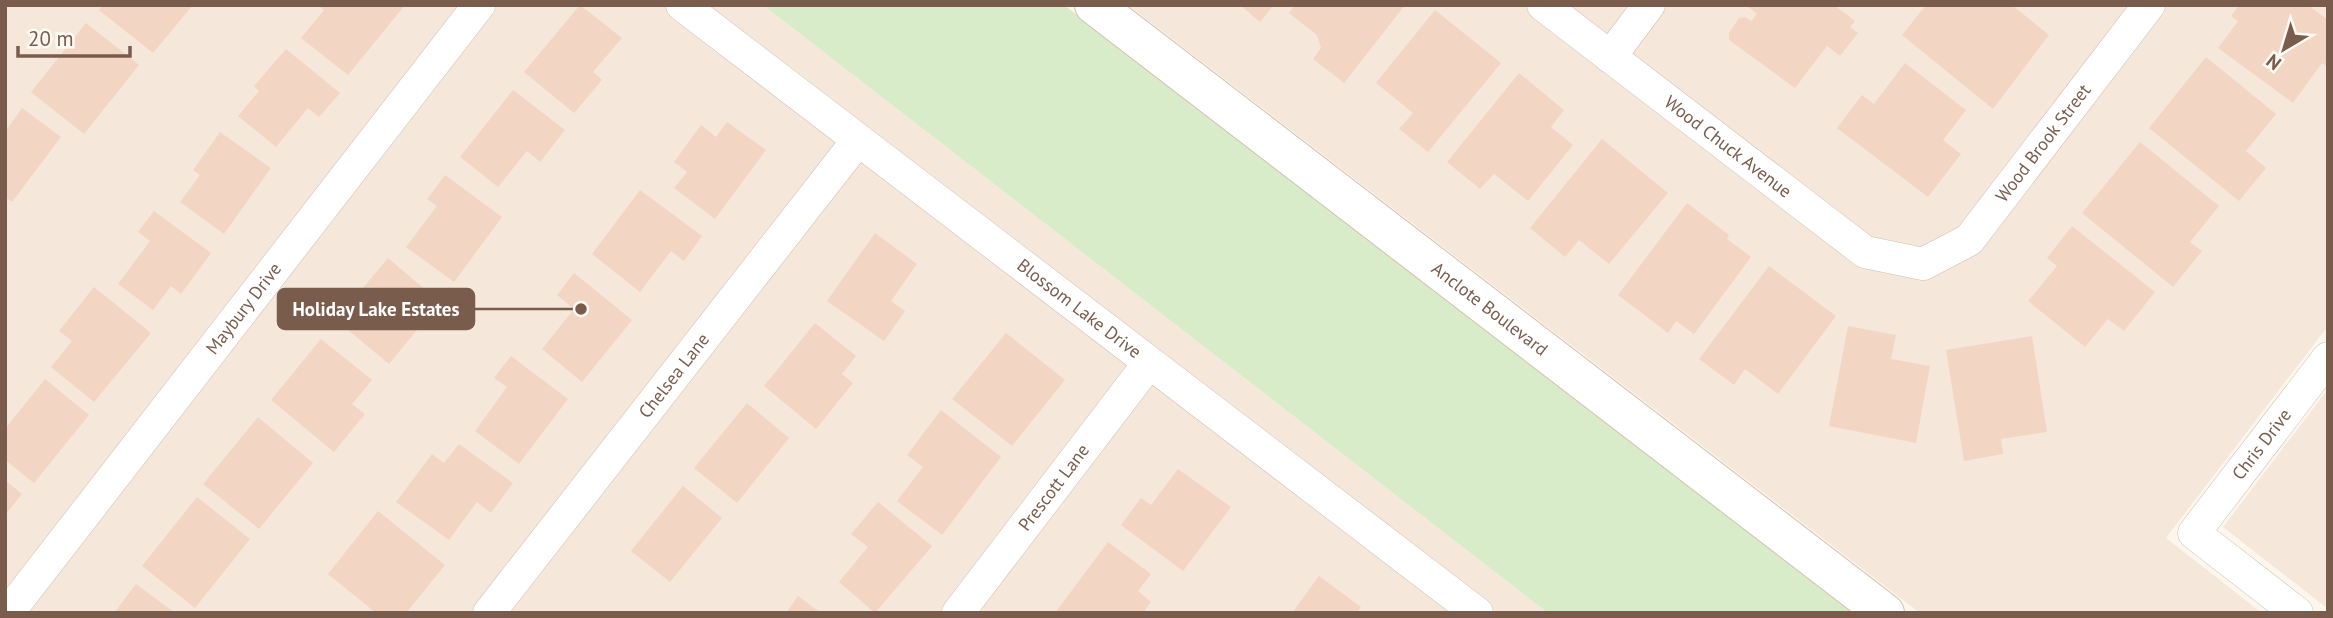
<svg xmlns="http://www.w3.org/2000/svg" width="2333" height="618" font-family="'PT Sans',sans-serif">
  <rect width="100%" height="100%" fill="#fdf6ec"/>
  <g fill="#f5e8da">
    <path d="M5,5h758l785,608h-1543z"/>
    <path d="M1128,5h1200v321l-162,212 96,75h-342z"/>
    <path d="M2328,389v220l-105,-82z"/>
  </g>
  <path fill="#d8ecc9" d="M763,5h301l796,608h-312z"/>
  <g fill="#f3d5c3">
    <path d="M103,5h90l-40,48 -54,-43z"/>
    <path d="M318,5h87l-57,70 -47,-37 23,-28z"/>
    <path d="M580,5l42,33 -29,34 9,8 -28,33 -50,-41z"/>
    <path d="M1240,5h34l-14,17z"/>
    <path d="M1295,5h110l-61,78 -31,-24 8,-11 -4,-13 -28,-22z"/>
    <path d="M1746,5h88l21,16 -5,6 8,6 -18,23 -13,-10 -32,42 -66,-48v-7l10,-15 6,-1 6,4 6,-7z"/>
    <path d="M1926,5h86l37,30 -56,74 -91,-74z"/>
    <path d="M2239,5h69l20,15v47l-6,-4 -29,40 -75,-55 20,-27 -7,-5z"/>
    <path d="M1435,10l66,53 -73,89 -29,-23 14,-16 -37,-30z"/>
    <path d="M86,23l53,42 -55,69 -53,-42z"/>
    <path d="M286,49l54,44 -21,24 -11,-9 -32,39 -38,-31 21,-25 -5,-5z"/>
    <path d="M2206,57l70,57 -30,37 20,17 -27,33 -90,-73z"/>
    <path d="M1905,63l61,47 -23,30 18,14 -33,43 -91,-69 25,-33 12,9z"/>
    <path d="M1519,73l45,37 -13,17 22,18 -45,56 -34,-27 -14,15 -33,-27z"/>
    <path d="M513,90l52,40 -25,32 -13,-11 -29,36 -38,-30z"/>
    <path d="M22,108l39,29 -49,65 -7,-5v-65z"/>
    <path d="M727,122l39,28 -51,69 -41,-31 13,-16 -13,-10 27,-37 15,12z"/>
    <path d="M220,132l51,36 -47,66 -44,-32 20,-27 -7,-5z"/>
    <path d="M1602,139l66,54 -59,71 -30,-24 -14,17 -35,-29z"/>
    <path d="M2140,142l79,64 -29,36 12,9 -29,36 -91,-74z"/>
    <path d="M445,175l57,42 -48,65 -48,-35 31,-41 -10,-7z"/>
    <path d="M640,190l62,46 -18,25 -13,-10 -31,41 -48,-38z"/>
    <path d="M1687,203l42,32 -2,4 24,18 -57,77 -18,-13 -8,12 -50,-38z"/>
    <path d="M154,211l57,42 -30,41 -10,-8 -18,24 -35,-26 32,-43 -12,-9z"/>
    <path d="M2072,226l83,66 -31,39 -16,-12 -23,28 -57,-46 29,-35 -10,-8z"/>
    <path d="M875,233l42,31 -26,37 14,10 -21,30 -57,-40z"/>
    <path d="M388,258l52,44 -51,62 -53,-44z"/>
    <path d="M1769,266l67,50 -58,78 -33,-25 -11,16 -35,-26z"/>
    <path d="M574,273l58,47 -50,62 -40,-33 32,-40 -17,-14z"/>
    <path d="M94,287l57,46 -57,69 -43,-35 21,-26 -13,-10z"/>
    <path d="M815,323l41,33 -14,18 11,9 -37,46 -52,-43z"/>
    <path d="M1848,326l48,9 -5,24 39,7 -14,77 -87,-17z"/>
    <path d="M1006,333l59,47 -53,66 -60,-47z"/>
    <path d="M2032,336l15,96 -46,7 2,15 -39,7 -18,-111z"/>
    <path d="M321,339l51,41 -20,24 13,10 -31,38 -63,-52z"/>
    <path d="M511,356l57,43 -49,65 -44,-33 32,-44 -13,-9z"/>
    <path d="M45,379l44,36 -55,68 -29,-23v-31z"/>
    <path d="M747,403l42,35 -52,65 -43,-35z"/>
    <path d="M941,410l60,47 -59,78 -45,-34 26,-34 -16,-12z"/>
    <path d="M258,417l55,46 -54,66 -56,-45z"/>
    <path d="M459,444l54,39 -22,30 -14,-11 -28,38 -53,-38 36,-48 12,9z"/>
    <path d="M1178,469l53,38 -48,64 -62,-46 20,-27 10,7z"/>
    <path d="M5,480l17,14 -17,21z"/>
    <path d="M683,486l39,32 -52,64 -39,-31z"/>
    <path d="M197,497l53,42 -55,69 -53,-42z"/>
    <path d="M878,502l54,44 -57,67 -36,-31 29,-35 -17,-13z"/>
    <path d="M378,511l67,54 -39,48h-30l-48,-39z"/>
    <path d="M1108,542l43,32 -13,17 13,11 -8,11h-88z"/>
    <path d="M1319,576l42,31 -5,6h-64z"/>
    <path d="M136,584l39,29h-61z"/>
    <path d="M798,596l23,17h-35z"/>
  </g>
  <g fill="none" stroke-linecap="round" stroke-linejoin="round">
    <g stroke="#d1beb0" stroke-width="33">
      <g id="street">
        <path id="s1" d="M682,5l795,608"/>
        <path id="s2" d="M1543,5l322,247 58,12 46,-24 180,-235"/>
        <path d="M1610,57l39,-52"/>
        <path id="s3" d="M8,613l471,-608"/>
        <path id="s4" d="M489,613l369,-473"/>
        <path id="s5" d="M958,613l191,-250"/>
        <path id="s6" d="M2297,613l-103,-80 134,-175"/>
      </g>
    </g>
    <g stroke="#d6c0b0" stroke-width="40">
      <g id="secondary">
        <path id="s7" d="M1094,5l791,608"/>
      </g>
    </g>
    <use href="#street" stroke="#fff" stroke-width="32"/>
    <use href="#secondary" stroke="#fff" stroke-width="38"/>
  </g>
  <g text-anchor="middle" stroke-width="6" stroke-linejoin="round" paint-order="stroke">
    <g font-size="18" fill="#7a5c4d" stroke="#fffaf3">
      <text dy="6" stroke="none"><textPath href="#s2" startOffset="639">Wood Brook Street</textPath></text>
      <text dy="6" stroke="none"><textPath href="#s2" startOffset="233">Wood Chuck Avenue</textPath></text>
      <text dy="6" stroke="none"><textPath href="#s3" startOffset="385">Maybury Drive</textPath></text>
      <text dy="6" stroke="none"><textPath href="#s1" startOffset="500">Blossom Lake Drive</textPath></text>
      <text dy="6" stroke="none"><textPath href="#s7" startOffset="499">Anclote Boulevard</textPath></text>
      <text dy="6" stroke="none"><textPath href="#s4" startOffset="301">Chelsea Lane</textPath></text>
      <text dy="6" stroke="none"><textPath href="#s6" startOffset="242">Chris Drive</textPath></text>
      <text dy="6" stroke="none"><textPath href="#s5" startOffset="158">Prescott Lane</textPath></text>
    </g>
  </g>
  <path fill="none" stroke="#7a5c4d" stroke-width="2.5" d="M581 309L474 309"/>
  <circle fill="#7a5c4d" stroke="#fffaf3" stroke-width="2.5" cx="581" cy="309" r="7"/>
  <rect fill="#7a5c4d" stroke="#7a5c4d" stroke-width="2.5" x="278" y="289" width="196" height="40" rx="7"/>
  <g font-size="19" text-anchor="middle" font-weight="bold" fill="#fff">
    <text x="376" y="316">Holiday Lake Estates</text>
  </g>
  <rect width="2333" height="618" fill="none" stroke="#7a5c4d" stroke-width="14"/>
  <g transform="translate(2284 49) rotate(218)" stroke="#fffaf3" stroke-width="5" paint-order="stroke">
  <path d="M0-5L12 26L0 18L-12 26Z" fill="#7a5c4d"/>
  <text y="-10" font-size="19" font-weight="bold" text-anchor="middle" fill="#7a5c4d">N</text>
  </g>
  <path d="M18 46v10h112v-10" fill="none" stroke="#7a5c4d" stroke-width="3.5"/>
  <text x="28" y="46" font-size="21" fill="#7a5c4d" stroke="#fffaf3" stroke-width="5" paint-order="stroke">20 m</text>
</svg>
